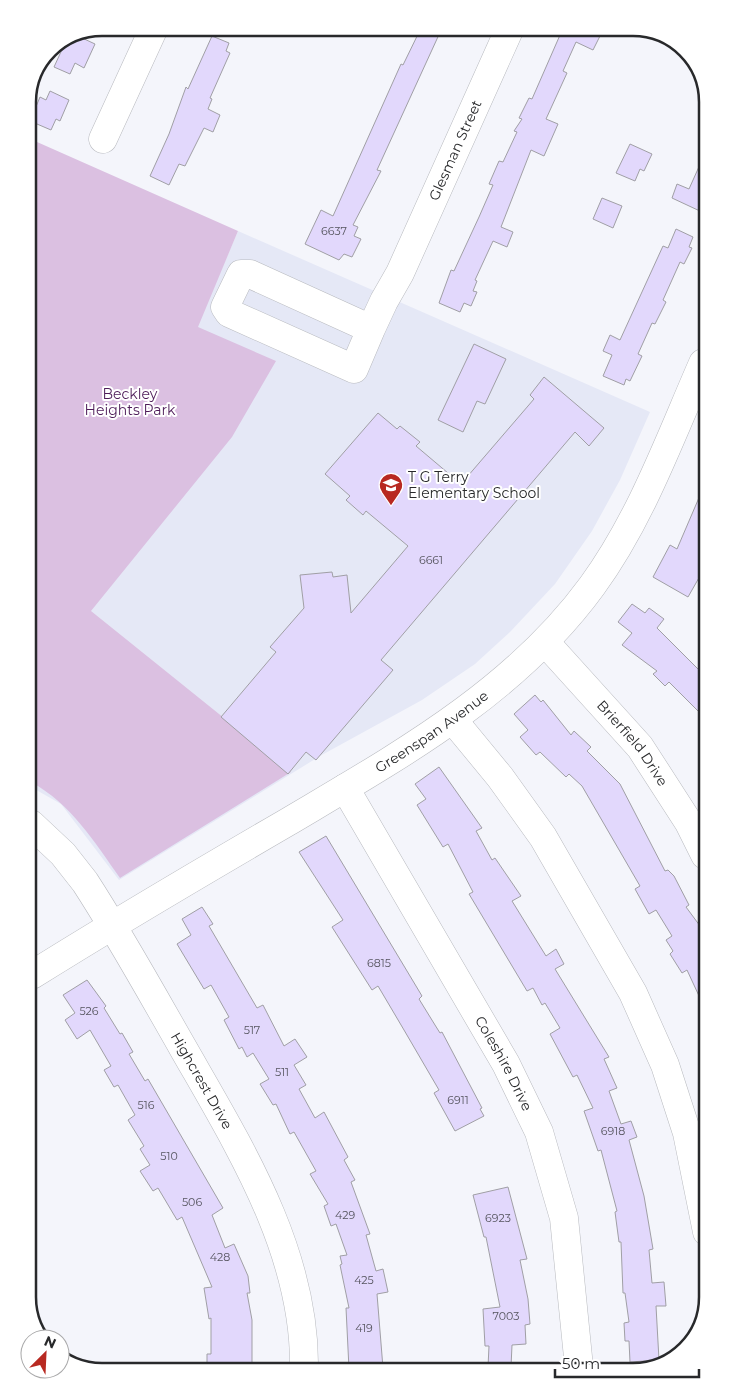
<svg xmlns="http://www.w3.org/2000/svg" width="735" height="1399" font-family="Montserrat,sans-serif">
  <rect width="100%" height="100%" fill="#f4f5fb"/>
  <path fill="#e5e8f6" d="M238,231l412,181 -30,68 -28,51 -37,53 -45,48 -35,32 -53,36 -102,56 -201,124 -58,-76 -30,-17 -1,-183 190,-331z"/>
  <path fill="#dbc0e1" d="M28,138l210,93 -40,96 78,34 -44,76 -141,174 200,161 -171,106c-26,-37 -49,-74 -89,-96z"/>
  <g fill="#e2d8fc" stroke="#a09fa5">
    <path d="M421,28h21l-65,142 4,1 -28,54 5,2 -4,9 7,3 -9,18 -8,-3 -5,6 -34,-16 16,-34 12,6 68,-152 2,1z"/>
    <path d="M545,28h59l-11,22 -17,-8 -13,29 4,2 -21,46 12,5 -14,32 -13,-6 -30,77 12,5 -6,15 -14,-6 -18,39 2,1 -4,10 4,1 -6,14 -7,-3 -4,9 -21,-9 12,-33 3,1 25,-54 14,-32 -4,-1 10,-23 4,1 14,-30 -3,-1 8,-12 -3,-1 10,-20 3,1 28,-64z"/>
    <path d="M212,36l17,7 -3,8 4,2 -20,45 2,1 -4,10 12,6 -7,17 -9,-4 -19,38 -6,-2 -10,21 -19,-9 19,-42 17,-47 2,2z"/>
    <path d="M80,37l15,7 -11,24 -9,-5 -5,11 -16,-7 11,-24z"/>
    <path d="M50,91l19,9 -9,21 -4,-2 -5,11 -21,-9 10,-24 6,3z"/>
    <path d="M630,144l22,10 -8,17 -4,-2 -5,12 -19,-8z"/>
    <path d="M702,160v52l-30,-14 5,-14 12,5z"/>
    <path d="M602,198l20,8 -9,22 -20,-9z"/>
    <path d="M676,229l17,8 -4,10 3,1 -8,16 -4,-2 -17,38 3,2 -11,22 -3,-1 -14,31 4,2 -12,25 -4,-2 -2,6 -21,-9 9,-21 -9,-4 7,-16 10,5 43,-94 5,2z"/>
    <path d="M474,344l32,15 -21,45 -8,-3 -14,31 -25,-12z"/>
    <path d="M544,377l60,51 -15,18 -14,-14 -194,228 12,10 -77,90 -10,-8 -18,22 -67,-57 55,-65 -6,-5 34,-39 -4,-33 32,-3 1,5 14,-2 4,38 57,-67 -42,-35 -3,4 -17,-15 4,-4 -25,-22 53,-61 19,16 3,-3 20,16 -4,4 45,38 73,-85 -4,-4z"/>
    <path d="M704,486v83l-16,28 -35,-20 17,-32 7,4z"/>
    <path d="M632,604l13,9 4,-5 15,11 -7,9 48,48v42l-36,-36 -4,4 -12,-12 4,-3 -35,-26 10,-12 -14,-11z"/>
    <path d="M535,695l6,7 2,-2 28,35 3,-4 17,16 -4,4 33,33 45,87 3,-1 6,6 15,29 -3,2 20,27v77l-19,-41 -5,3 -12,-19 3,-3 -7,-11 6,-4 -16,-26 -7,4 -14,-25 5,-3 -58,-100 -13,-12 -3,3 -26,-25 -4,3 -16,-18 8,-7 -14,-16z"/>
    <path d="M439,767l43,61 -6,3 16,29 3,-2 26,38 -9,5 34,55 10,-7 8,15 -9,5 54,88 -5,2 13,29 -8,3 12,33 10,-3 6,16 -8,3 15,56 9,53 -4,1 3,33 12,-1 2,24h-10l3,54 -29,2 -1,-21h-4l-1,-18 5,-1 -4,-29h-2l-2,-51h-2l-4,-30 2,-1 -16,-61 -3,1 -14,-40 9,-3 -16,-33 -4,2 -23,-43 10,-6 -15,-25 -3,2 -9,-17 -6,3 -58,-97 4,-2 -25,-48 -5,3 -26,-42 9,-6 -11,-15z"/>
    <path d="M326,836l96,160 -3,3 16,26 5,8 2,-1 40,76 -2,1 4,7 -29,15 -21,-38 5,-3 -35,-60 -26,-44 -6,4 -40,-63 11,-7 -44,-68z"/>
    <path d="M202,907l11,17 -4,2 48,82 6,-3 21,41 11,-7 12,18 -13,8 12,20 -7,4 16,29 9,-6 24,45 -4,3 11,20 -4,2 19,52 -4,1 10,36 7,-2 5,23 -11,2 6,74 -34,1 -3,-61h3l-9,-43 2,-1 -2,-8 7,-1 -11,-31 -5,2 -7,-20 4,-2 -18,-30 6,-3 -22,-39 -4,2 -14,-30 -3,1 -13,-21 9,-5 -16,-26 -6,4 -5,-10 -3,2 -15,-29 5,-3 -18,-32 -7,4 -27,-45 14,-9 -9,-16z"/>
    <path d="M87,980l19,26 -2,2 16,26 2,-1 11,19 -4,2 16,27 3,-2 75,129 -11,7 13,33 9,-4 14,32 2,17h-3l5,27v44h-5v6h-40v-16h4v-36l-2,1 -5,-31 8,-1 -30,-70 -5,3 -19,-32 -5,3 -13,-20 10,-6 -10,-16 4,-3 -16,-26 7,-5 -17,-30 -4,2 -10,-17 7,-4 -21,-36 -13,9 -12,-19 10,-7 -12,-18z"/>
    <path d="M508,1187l19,72 -7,1 8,39 2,25 -5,1 1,19 -14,1 -1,22h-23l1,-21h-4l-2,-37 17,-2 -14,-70h-2l-11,-42z"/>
  </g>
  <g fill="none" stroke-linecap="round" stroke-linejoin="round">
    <g stroke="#b8babf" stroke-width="29">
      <g id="minor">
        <path d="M103,139l51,-111"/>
        <path id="s1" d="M371,329l-17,40 -125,-56 -4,-6 16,-33h9l121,55 13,-28 16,-28 110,-245"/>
        <path id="s2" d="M545,642l95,105 49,76 16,32"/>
        <path d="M453,720l47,57 43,60 90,156 32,72 22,68 20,99"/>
        <path id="s3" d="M345,788l161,276 33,68 25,86 15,149"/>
        <path id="s4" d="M31,824l32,30 22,28c35,54 66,110 98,166 56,98 123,204 121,321"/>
        <path id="s5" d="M32,975c83,-52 168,-102 254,-152 111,-66 228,-130 306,-237 49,-67 78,-148 111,-223"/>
      </g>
    </g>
    <use href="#minor" stroke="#fff" stroke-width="28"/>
  </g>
  <defs>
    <g id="school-pin" transform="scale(1.25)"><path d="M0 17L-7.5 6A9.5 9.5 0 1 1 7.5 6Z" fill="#b82921" stroke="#fff"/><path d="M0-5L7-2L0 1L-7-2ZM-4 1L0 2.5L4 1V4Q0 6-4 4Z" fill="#fff"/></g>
  </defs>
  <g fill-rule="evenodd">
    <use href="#school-pin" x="391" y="485"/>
  </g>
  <g text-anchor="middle" stroke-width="4" stroke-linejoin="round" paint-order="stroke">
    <g font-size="11" fill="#56555f">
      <text x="334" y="235">6637</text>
      <text x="431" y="564">6661</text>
      <text x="379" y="967">6815</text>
      <text x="89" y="1015">526</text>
      <text x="252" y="1034">517</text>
      <text x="282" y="1076">511</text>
      <text x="458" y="1104">6911</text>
      <text x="146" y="1109">516</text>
      <text x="613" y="1135">6918</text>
      <text x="169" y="1160">510</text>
      <text x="192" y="1206">506</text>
      <text x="345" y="1219">429</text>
      <text x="498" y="1222">6923</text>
      <text x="220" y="1261">428</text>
      <text x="364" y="1284">425</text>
      <text x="506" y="1320">7003</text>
      <text x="364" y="1332">419</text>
    </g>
    <g font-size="14" fill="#28292b" stroke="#fff">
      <text dy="5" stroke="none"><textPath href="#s1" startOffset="564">Glesman Street</textPath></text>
      <text dy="5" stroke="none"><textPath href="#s5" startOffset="468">Greenspan Avenue</textPath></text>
      <text dy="5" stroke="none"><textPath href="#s2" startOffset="134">Brierfield Drive</textPath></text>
      <text dy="5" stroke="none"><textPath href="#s3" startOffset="318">Coleshire Drive</textPath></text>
      <text dy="5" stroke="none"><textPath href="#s4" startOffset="310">Highcrest Drive</textPath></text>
    </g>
    <g font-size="14" fill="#4d1b58" stroke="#fff">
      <text x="130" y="399">Beckley<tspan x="130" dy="16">Heights Park</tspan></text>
    </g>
    <g font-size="14" fill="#28292b" stroke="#fff" text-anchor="start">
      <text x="408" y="482">T G Terry<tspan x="408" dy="16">Elementary School</tspan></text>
    </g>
  </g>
  <path d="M0 0H735V1399H0ZM102 36H633A66 66 0 0 1 699 102V1297A66 66 0 0 1 633 1363H102A66 66 0 0 1 36 1297V102A66 66 0 0 1 102 36Z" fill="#fff" fill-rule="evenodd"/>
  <path fill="none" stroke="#28292b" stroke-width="2.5" d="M102 36H633A66 66 0 0 1 699 102V1297A66 66 0 0 1 633 1363H102A66 66 0 0 1 36 1297V102A66 66 0 0 1 102 36Z"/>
  <g transform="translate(45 1354) rotate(24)"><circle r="24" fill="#ffffff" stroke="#a9a9aa"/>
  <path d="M0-4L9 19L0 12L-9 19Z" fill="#b82921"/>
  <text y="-8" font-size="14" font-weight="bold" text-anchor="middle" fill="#28292b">N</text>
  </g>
  <path d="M555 1369v8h144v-8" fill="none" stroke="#28292b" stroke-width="2.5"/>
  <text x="562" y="1369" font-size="15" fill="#28292b" stroke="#ffffff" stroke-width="4" paint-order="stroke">50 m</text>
</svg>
